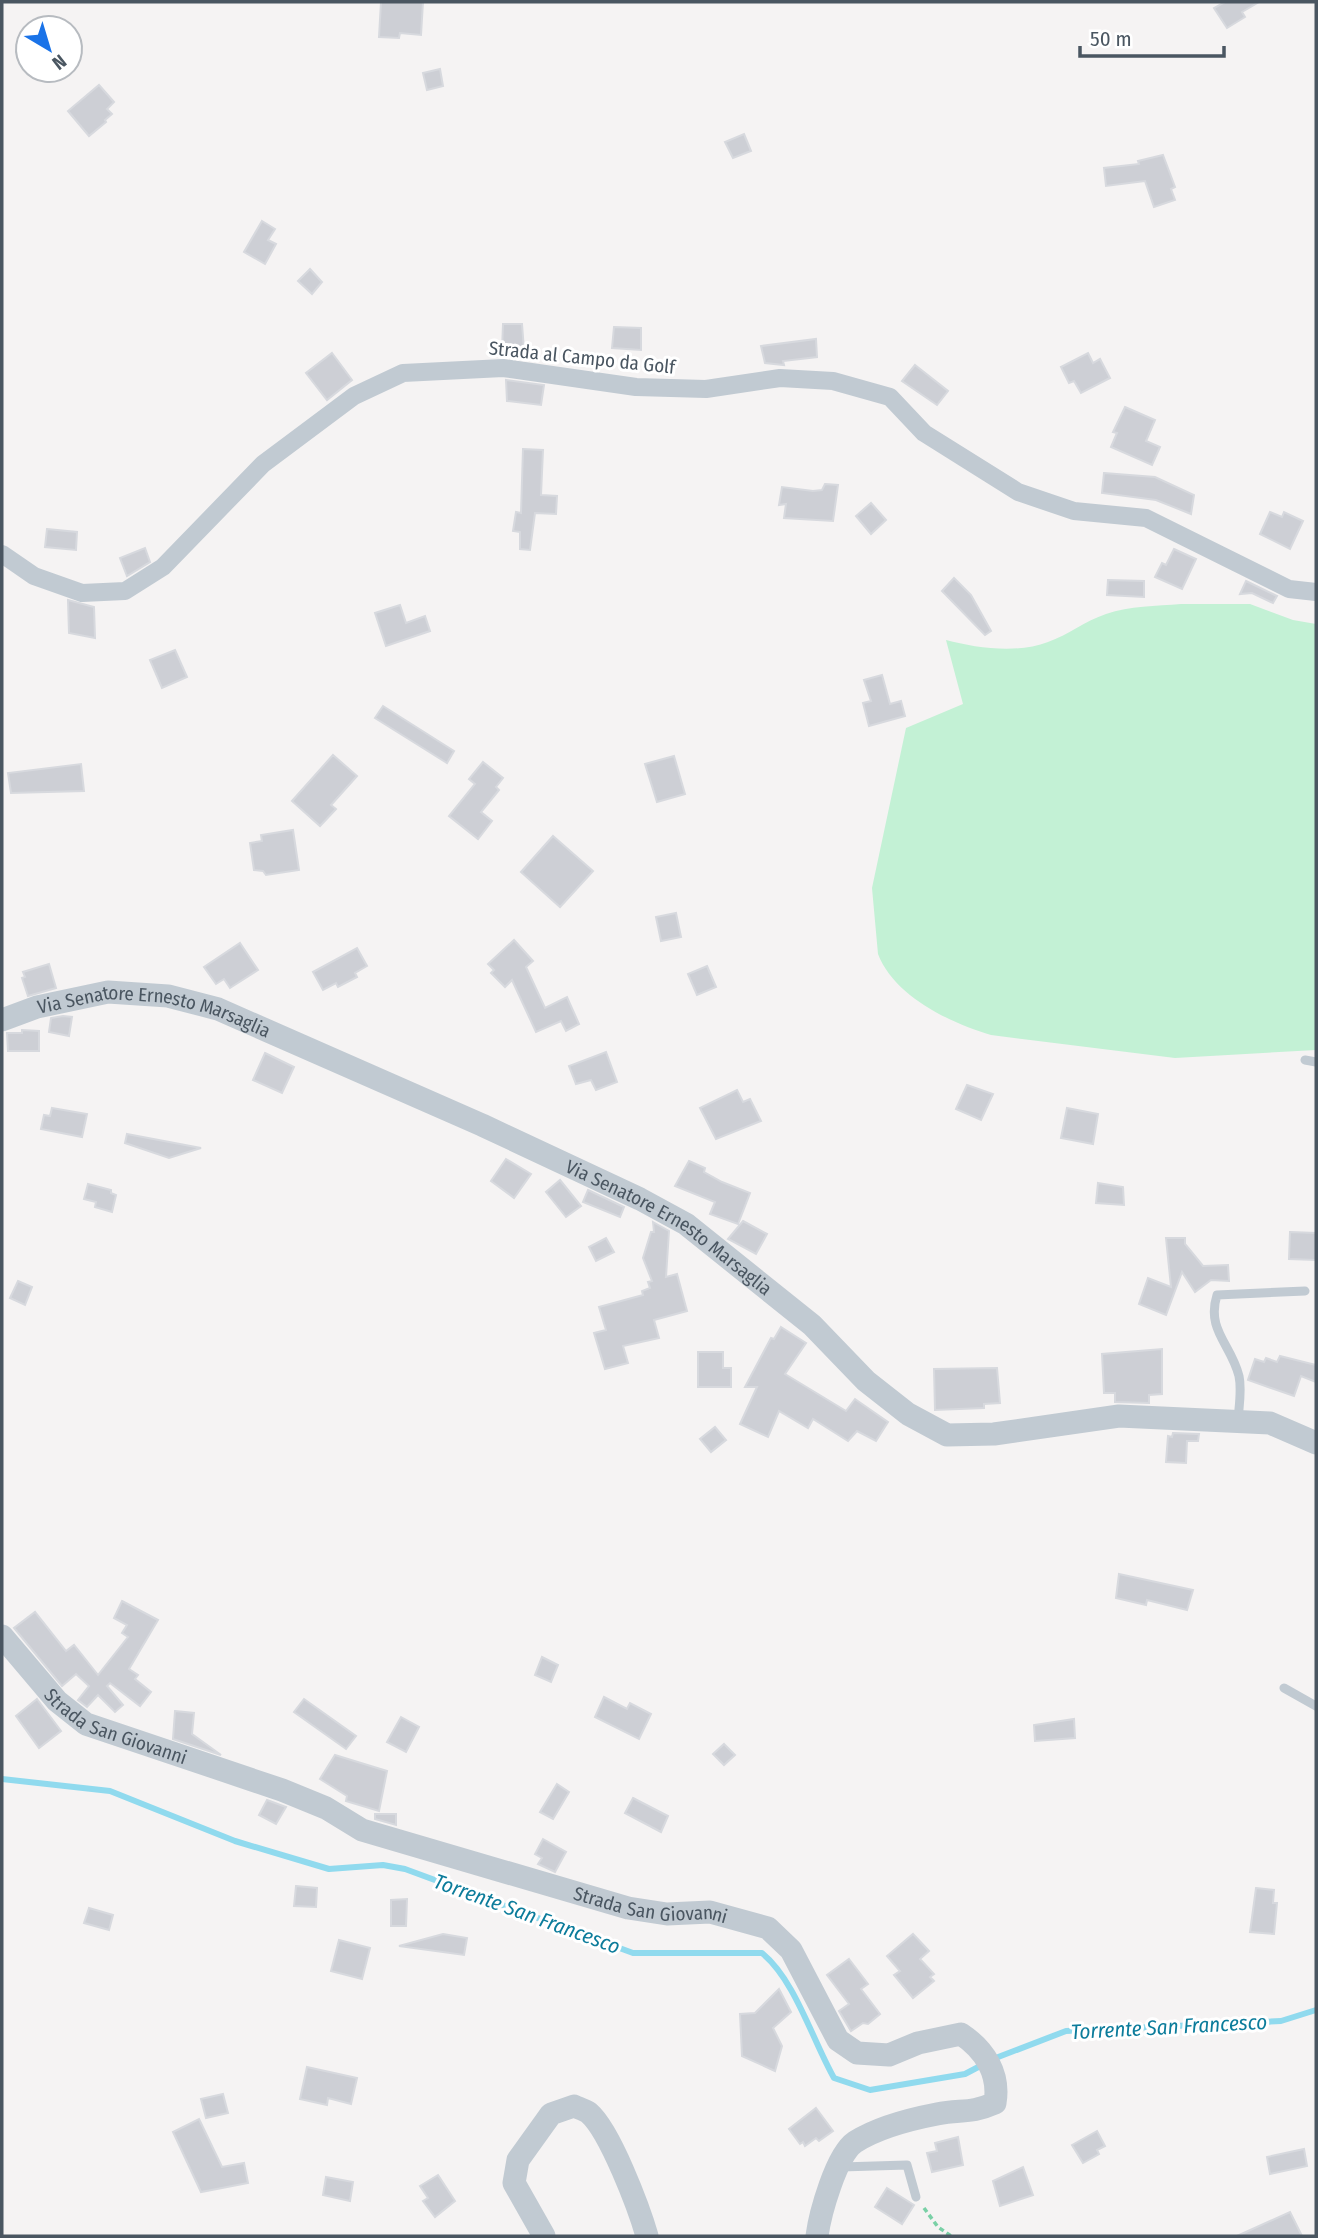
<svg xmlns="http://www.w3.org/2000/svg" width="1318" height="2238" font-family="'Fira Sans Condensed',sans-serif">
  <rect width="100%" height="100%" fill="#f5f3f3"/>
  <path fill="#c3f1d5" d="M1181,604h69l43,16 23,4v426l-141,8 -184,-23c-41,-12 -97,-39 -113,-81l-6,-66 34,-160 57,-24 -17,-64c30,8 71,14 102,2 20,-7 37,-21 58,-28 24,-8 50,-8 75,-10z"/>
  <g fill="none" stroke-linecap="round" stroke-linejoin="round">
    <g stroke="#90daee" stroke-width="6">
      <path d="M2,1779l108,12 125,50 94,28 54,-4 22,4 228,84h129c33,27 50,86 72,125l36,12 95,-16 19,-10"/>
      <path d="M993,2059l73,-28 215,-10 35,-11"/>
    </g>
  </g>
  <g fill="#cdcfd5" stroke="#d7d9de" stroke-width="2">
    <path d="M381,2h42l-2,33 -21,-2 -1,5 -20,-1z"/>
    <path d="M1225,2h34l-17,10 3,5 -18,11 -13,-20z"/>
    <path d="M440,69l3,17 -16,4 -4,-17z"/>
    <path d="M99,85l15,17 -7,7 5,5 -7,6 1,2 -17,14 -21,-25z"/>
    <path d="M744,134l7,17 -18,7 -8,-16z"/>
    <path d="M1163,155l12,32 -4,2 4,11 -21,7 -9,-26 -39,5 -2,-18 35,-4 -1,-3z"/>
    <path d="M262,221l13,8 -7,11 8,4 -11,20 -21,-12z"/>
    <path d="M310,269l12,13 -10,12 -14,-13z"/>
    <path d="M503,324h19l2,26h-22z"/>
    <path d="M614,327l27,1v22l-29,-2z"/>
    <path d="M816,339l1,18 -34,4 1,4 -19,-2 -4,-17z"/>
    <path d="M332,353l20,27 -25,20 -21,-27z"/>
    <path d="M1088,353l5,10 7,-4 10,19 -29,15 -7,-12 -5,2 -8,-16z"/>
    <path d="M915,365l33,26 -11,14 -35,-24z"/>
    <path d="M506,380l38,5 -3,20 -34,-4z"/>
    <path d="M1125,407l30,13 -9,21 14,6 -8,18 -41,-18 6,-14 -4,-1z"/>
    <path d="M523,449l20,1 -2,45 16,1 -1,18 -21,-1 -5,37 -10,-1v-17l-7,-1 3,-19 5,1z"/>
    <path d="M1104,473l51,4 39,18 -3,19 -35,-14 -54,-7z"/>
    <path d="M825,484l13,1 -5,36 -49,-3 2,-14 -7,1 3,-18 31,4 9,-1z"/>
    <path d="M871,503l15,17 -15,14 -15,-18z"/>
    <path d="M1270,512l12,5 2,-5 19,9 -13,28 -30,-15z"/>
    <path d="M47,529l30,3 -1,18 -31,-3z"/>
    <path d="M145,548l5,14 -23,14 -7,-18z"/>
    <path d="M1174,549l22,10 -14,30 -27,-12 7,-14 4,2z"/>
    <path d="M954,578l17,17 20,36 -6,4 -43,-44z"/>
    <path d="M1108,580l36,1v16l-37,-2z"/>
    <path d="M1246,581l31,15 -4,7 -21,-10 -12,1z"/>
    <path d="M68,600l26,7 1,31 -26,-5z"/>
    <path d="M400,605l6,18 19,-7 5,15 -44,15 -11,-33z"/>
    <path d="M175,650l12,27 -25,11 -12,-28z"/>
    <path d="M882,675l8,29 11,-3 4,15 -36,10 -6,-23 8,-2 -7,-21z"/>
    <path d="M383,706l71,45 -7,12 -72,-45z"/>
    <path d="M333,755l24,21 -26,29 5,4 -16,17 -28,-25z"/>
    <path d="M674,756l11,38 -28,8 -12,-38z"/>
    <path d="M483,762l20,16 -7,9 3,3 -18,22 11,9 -14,18 -29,-23 26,-32 -6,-5z"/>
    <path d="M81,764l3,27 -73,2 -3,-20z"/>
    <path d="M293,830l6,40 -33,5 -3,-4 -9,-1 -4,-27 12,-2 -1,-6z"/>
    <path d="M553,836l40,35 -33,36 -39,-35z"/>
    <path d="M676,913l5,24 -20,4 -5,-24z"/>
    <path d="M514,940l19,21 -7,6 19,41 22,-11 12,27 -13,7 -5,-10 -25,11 -24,-52 -7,7 -14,-14 3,-3 -6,-6z"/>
    <path d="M240,943l18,27 -28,18 -6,-9 -8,5 -12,-17z"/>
    <path d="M357,948l10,18 -12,7 2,4 -19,10 -2,-4 -13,7 -10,-18z"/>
    <path d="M49,964l7,24 -28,8 -6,-18 3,-1 -2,-5z"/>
    <path d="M707,966l9,21 -19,8 -9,-21z"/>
    <path d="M63,1016l9,1 -3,19 -20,-4 2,-14z"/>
    <path d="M22,1030l17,1v20h-31l-1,-18h15z"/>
    <path d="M606,1052l11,30 -21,8 -5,-10 -15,4 -7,-18z"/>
    <path d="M265,1053l29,14 -12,26 -29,-13z"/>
    <path d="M967,1085l26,9 -12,26 -25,-11z"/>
    <path d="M737,1090l6,12 7,-3 11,22 -45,18 -16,-31z"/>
    <path d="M52,1108l35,6 -5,23 -41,-8 3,-14 6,1z"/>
    <path d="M1067,1108l31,6 -5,30 -32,-6z"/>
    <path d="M127,1134l74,14 -32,10 -44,-15z"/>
    <path d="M506,1159l25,15 -17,24 -23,-17z"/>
    <path d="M689,1161l16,7 -1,4 18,10 28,11 -12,31 -28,-10 5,-12 -40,-16z"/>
    <path d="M560,1180l21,26 -15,11 -20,-25z"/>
    <path d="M1098,1183l25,4 1,18 -28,-2z"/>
    <path d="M88,1184l23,6v3l5,2 -4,17 -17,-5 1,-5 -12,-3z"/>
    <path d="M588,1190l36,17 -4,10 -37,-15z"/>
    <path d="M743,1221l24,13 -11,20 -28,-15z"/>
    <path d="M653,1222l16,9 -3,46 11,-3 10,37 -33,9 5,18 -36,8 5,17 -23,6 -11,-36 12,-3 -7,-23 44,-12 -1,-4 8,-3 -2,-6 4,-1 -9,-23 8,-26h3z"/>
    <path d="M1290,1232l26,1v27l-27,-1z"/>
    <path d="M606,1238l8,14 -18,9 -7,-14z"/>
    <path d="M1166,1238h19v6l18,22 25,-1 1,16 -18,-1 -16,12 -13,-20 -16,43 -27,-11 9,-26 23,9z"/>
    <path d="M18,1281l14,6 -7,18 -15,-7z"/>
    <path d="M781,1327l25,16 -21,31 61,37 9,-12 33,23 -12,19 -19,-10 -9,10 -35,-22 -5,9 -29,-17 -11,26 -28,-13 17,-37h-12l26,-49 3,1z"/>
    <path d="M1162,1349v45l-13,1v8l-34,-1v-9h-11l-2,-39z"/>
    <path d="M698,1352h25v16h8v19h-33z"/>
    <path d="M1280,1356l36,9v17l-15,-6 -7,20 -46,-16 7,-21 9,3 2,-4 11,4z"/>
    <path d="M997,1368l3,35 -16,1v4l-49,2 -1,-41z"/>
    <path d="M715,1427l11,13 -15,12 -11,-13z"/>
    <path d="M1173,1433l26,1 -1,7h-11l-1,22 -20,-1 2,-26 4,1z"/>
    <path d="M1119,1574l74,16 -6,20 -40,-10 -1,5 -30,-7z"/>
    <path d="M122,1601l36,19 -29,49 9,6 -3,4 16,13 -11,14 -30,-23 -3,3 16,19 -8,7 -17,-17 -11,12 -9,-7 11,-14 -13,-12 -14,12 -48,-58 21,-16 31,39 8,-6 24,30 30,-38 -6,-4 5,-8 -13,-7z"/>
    <path d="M542,1657l16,8 -7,17 -16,-7z"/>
    <path d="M604,1697l23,12 3,-6 21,11 -12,25 -44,-22z"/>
    <path d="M37,1699l24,32 -22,17 -23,-32z"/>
    <path d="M304,1699l52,37 -10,13 -52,-37z"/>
    <path d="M175,1711l19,2 -2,21 29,21 -48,-16z"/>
    <path d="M401,1717l18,10 -13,25 -19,-10z"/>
    <path d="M1074,1719l1,19 -40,3 -1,-16z"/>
    <path d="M724,1744l11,11 -11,10 -11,-11z"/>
    <path d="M335,1755l52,16 -8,40 -33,-10 1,-5 -27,-17z"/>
    <path d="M557,1784l12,8 -16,27 -13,-7z"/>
    <path d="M633,1798l35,18 -7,16 -36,-19z"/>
    <path d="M267,1800l19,7 -10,17 -17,-9z"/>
    <path d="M375,1814h21v11l-21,-6z"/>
    <path d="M543,1839l23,13 -11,20 -17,-8 4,-6 -7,-4z"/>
    <path d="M296,1886l21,2 -1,19 -22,-1z"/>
    <path d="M1256,1888l18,2 -1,13h4l-3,31 -24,-2z"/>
    <path d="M407,1899l-1,27h-15v-26z"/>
    <path d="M89,1908l24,7 -4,15 -25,-7z"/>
    <path d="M443,1934l24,4 -3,17 -65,-9z"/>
    <path d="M913,1934l16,17 -9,8 14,15 -4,3 4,4 -21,17 -19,-23 6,-4 -13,-15z"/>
    <path d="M339,1940l31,8 -8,31 -31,-8z"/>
    <path d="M849,1959l19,25 -7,5 19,25 -12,10 -5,-1 -12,8 -12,-20 10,-7 -22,-29z"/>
    <path d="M779,1989l12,23 -18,16 9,18 -7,25 -33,-15 -2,-42 15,-1z"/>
    <path d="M307,2067l50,11 -6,26 -23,-6 -1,7 -27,-6z"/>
    <path d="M223,2094l5,19 -22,5 -5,-19z"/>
    <path d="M816,2108l17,23 -14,10 -3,-3 -11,8 -2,-4 -3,2 -11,-15z"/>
    <path d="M199,2119l23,48 22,-4 4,20 -47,9 -28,-60z"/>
    <path d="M1097,2131l8,15 -8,4 2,4 -16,9 -11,-18z"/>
    <path d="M958,2137l5,28 -31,7 -5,-19 10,-2 -2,-8z"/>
    <path d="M1304,2149l3,17 -37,8 -3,-17z"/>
    <path d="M1023,2167l10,28 -33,11 -7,-25z"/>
    <path d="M438,2175l17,26 -20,16 -12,-16 5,-3 -8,-12z"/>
    <path d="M326,2177l27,5 -3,19 -27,-6z"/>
    <path d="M887,2188l27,17 -12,19 -27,-17z"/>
    <path d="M1290,2212l12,24h-65z"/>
  </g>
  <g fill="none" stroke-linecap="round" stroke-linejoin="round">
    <path stroke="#7ad0a6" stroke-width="3.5" stroke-dasharray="5 3.5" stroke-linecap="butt" d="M924,2208l14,19 13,9"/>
    <g stroke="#c1cad2" stroke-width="9">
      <path d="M1305,1060l11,2"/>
      <path d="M1238,1420c1,-14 4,-30 1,-44 -8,-32 -33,-46 -22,-81l88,-4"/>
      <path d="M1284,1688l32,18"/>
      <path d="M841,2167l66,-2 9,32"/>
    </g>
    <path stroke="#c1cad2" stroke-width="18" d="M2,554l32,22 48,17 43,-2 38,-24 100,-103 91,-68 49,-23 100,-5 133,19 70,2 74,-11 53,3 57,16 34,36 94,59 56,19 72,7 143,71 27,3"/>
    <g stroke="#c1cad2" stroke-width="23">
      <path id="s1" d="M2,1020l35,-13 71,-15 60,4 50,13 264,116 158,74 46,25 126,101 54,56 42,33 39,21 47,-1 125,-18 151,7 46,20"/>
      <path id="s2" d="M2,1636l55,65 29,23 196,66 44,18 36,22 266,78 39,6 43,-2 58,16 23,22 47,90 19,13 32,2 29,-12 43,-9c24,16 39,40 34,69 -25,11 -34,6 -58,11 -26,5 -60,14 -82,28 -19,13 -35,72 -38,94"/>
      <path d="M544,2236l-30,-53 4,-23 33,-46 23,-8c4,2 11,4 15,7 21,18 50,95 58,123"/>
    </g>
  </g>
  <g text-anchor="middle" stroke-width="6" stroke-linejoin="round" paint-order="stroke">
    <g font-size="19" fill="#4a5661" stroke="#fff">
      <text transform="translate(582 357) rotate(6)" y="7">Strada al Campo da Golf</text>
      <text dy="7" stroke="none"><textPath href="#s1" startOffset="158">Via Senatore Ernesto Marsaglia</textPath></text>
      <text dy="7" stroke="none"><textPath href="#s1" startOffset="724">Via Senatore Ernesto Marsaglia</textPath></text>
      <text dy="7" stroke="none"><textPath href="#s2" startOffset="150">Strada San Giovanni</textPath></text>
      <text dy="7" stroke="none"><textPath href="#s2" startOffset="718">Strada San Giovanni</textPath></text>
    </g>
    <g font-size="21" font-style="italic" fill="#0c7c9b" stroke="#fff">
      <text transform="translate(527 1914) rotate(20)" y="7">Torrente San Francesco</text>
      <text transform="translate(1169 2027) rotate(-3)" y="7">Torrente San Francesco</text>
    </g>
  </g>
  <rect width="1318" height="2238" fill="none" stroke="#4a5661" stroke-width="7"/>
  <g transform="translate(49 49) rotate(142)"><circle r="33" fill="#ffffff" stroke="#b7bbc0" stroke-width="2"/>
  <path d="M0-5L12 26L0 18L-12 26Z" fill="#1a73e8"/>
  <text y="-10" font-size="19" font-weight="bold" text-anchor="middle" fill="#4a5661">N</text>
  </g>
  <path d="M1080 46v10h144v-10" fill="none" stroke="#4a5661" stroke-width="3.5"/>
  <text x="1090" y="46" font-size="21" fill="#4a5661" stroke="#ffffff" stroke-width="5" paint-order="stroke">50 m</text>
</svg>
